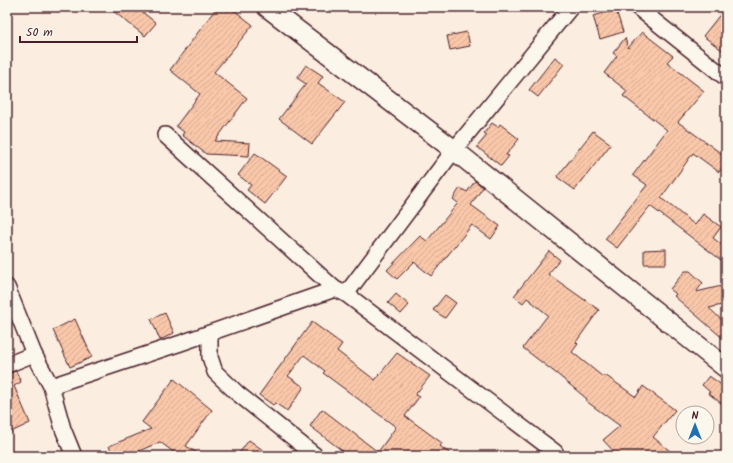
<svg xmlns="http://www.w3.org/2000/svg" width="733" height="463" font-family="Kalam,sans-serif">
  <defs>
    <pattern id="building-hatch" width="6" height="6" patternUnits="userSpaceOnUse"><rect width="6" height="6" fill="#f9c7a9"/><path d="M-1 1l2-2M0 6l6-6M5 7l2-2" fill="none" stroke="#d7aa92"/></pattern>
  </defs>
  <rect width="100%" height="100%" fill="#fbeddf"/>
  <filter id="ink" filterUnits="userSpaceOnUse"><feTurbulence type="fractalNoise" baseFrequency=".025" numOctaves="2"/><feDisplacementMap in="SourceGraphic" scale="8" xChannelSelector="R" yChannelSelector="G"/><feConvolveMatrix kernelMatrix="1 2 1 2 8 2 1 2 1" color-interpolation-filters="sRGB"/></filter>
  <g filter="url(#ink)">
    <g fill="url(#building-hatch)" stroke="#4a1f2b">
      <path d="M108,7h28l20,16 -11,13z"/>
      <path d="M217,7h13l23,18 -39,47 33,26 -32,43 35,2 -1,13 -43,-2 -24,-19 2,-3 -8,-6 24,-32 -30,-24z"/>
      <path d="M726,7v46l-23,-17z"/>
      <path d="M616,10l7,22 -23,7 -7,-23z"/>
      <path d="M467,32l3,14 -20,4 -3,-14z"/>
      <path d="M642,32l31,24 -6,6 37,29 -26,31 48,35v5l-7,10 -26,-19 -32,45 34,27 8,-11 18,13 -8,11 13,10v6l-5,6 -71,-54 -33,42 -12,-9 42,-54 -14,-10 34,-45 -44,-34 4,-5 -23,-18 13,-17 -4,-3 12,-15 3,10z"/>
      <path d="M555,57l9,7 -26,33 -9,-7z"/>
      <path d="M306,65l17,11 -5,7 27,19 -33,42 -33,-25 27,-35 -9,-6z"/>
      <path d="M492,123l6,4 2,-3 19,15 -13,16 3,1 -8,10 -24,-19 10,-12 -3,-2z"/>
      <path d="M593,131l18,13 -36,46 -18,-13z"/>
      <path d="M255,153l32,23 -22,28 -18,-14 4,-5 -13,-10z"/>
      <path d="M475,181l8,6 -12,18 29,21 -9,13 -19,-14 -41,51 -17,-14 -17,17 -10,-9 33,-34 7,5 31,-38 -5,-4 7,-11 7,4z"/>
      <path d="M666,249v15h-22v-14z"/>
      <path d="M549,251l11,9 -12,14 51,36 -23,32 2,2 -6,8 31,25 2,-2 31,22 7,-11 32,24 -22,27 23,19h-58l-15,-16 17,-14 -34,-25 1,-2 -30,-25 -34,-26 25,-33 -21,-17 -4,5 -9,-7z"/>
      <path d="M685,271h5l13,12 -7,9 30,-7v19l-17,4 17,16v17l-52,-45 2,-2 -6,-5z"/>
      <path d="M396,294l13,11 -8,9 -13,-11z"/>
      <path d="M445,295l11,8 -11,15 -12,-8z"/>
      <path d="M165,313l9,20 -14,7 -9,-21z"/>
      <path d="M75,319l17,38 -22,10 -17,-37z"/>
      <path d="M312,322l30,22 -5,7 38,29 22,-27 33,23 -15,19 4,2 -14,19 37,27 -2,3 13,10h-104l-39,-30 12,-17 56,43 18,-25 -73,-54 2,-2 -21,-16 -16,21 16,11 -17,24 -12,-8 -2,2 -14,-10z"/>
      <path d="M16,371l5,11 -7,4 16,37 -23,11v-60z"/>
      <path d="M709,376l17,12v19l-18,-14 2,-1 -8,-7z"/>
      <path d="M174,379l38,31 -26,36 16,10h-23l-19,-14 -33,14h-14l-4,-10 42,-17 -9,-7z"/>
      <path d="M249,440l22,16h-34z"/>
    </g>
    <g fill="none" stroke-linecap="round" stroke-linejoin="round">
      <g stroke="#4a1f2b" stroke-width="18">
        <g id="minor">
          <path d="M637,7l89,71"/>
          <path d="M165,135l170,154 11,5 209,158 2,4"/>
          <path d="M7,287l27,67 17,32 12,43 11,27"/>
          <path d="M346,294l108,-144 117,-143"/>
          <path d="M210,333v24l5,15 22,21 79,63"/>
          <path d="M7,365l27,-11"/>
          <path d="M51,386l130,-43 154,-54"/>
        </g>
      </g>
      <g stroke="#4a1f2b" stroke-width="22">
        <path id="tertiary" d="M267,7l187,143 272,218"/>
      </g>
      <use href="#minor" stroke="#fbf7ec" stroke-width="15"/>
      <use href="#tertiary" stroke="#fbf7ec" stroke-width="19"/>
    </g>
  </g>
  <rect width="733" height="463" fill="none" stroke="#fbf7ec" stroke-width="24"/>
  <rect x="12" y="12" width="709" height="439" fill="none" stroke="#4a1f2b" stroke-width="1.5" filter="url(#ink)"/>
  <g transform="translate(695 425)"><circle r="19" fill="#fbf7ec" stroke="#b4a19f"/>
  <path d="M0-3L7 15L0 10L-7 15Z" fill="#1f6fb2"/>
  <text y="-6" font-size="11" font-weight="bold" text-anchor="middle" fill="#4a1f2b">N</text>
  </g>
  <path d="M20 36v6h117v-6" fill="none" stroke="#4a1f2b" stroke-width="2"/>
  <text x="26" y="36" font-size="12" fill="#4a1f2b" stroke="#fbf7ec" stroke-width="3" paint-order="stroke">50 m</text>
</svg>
